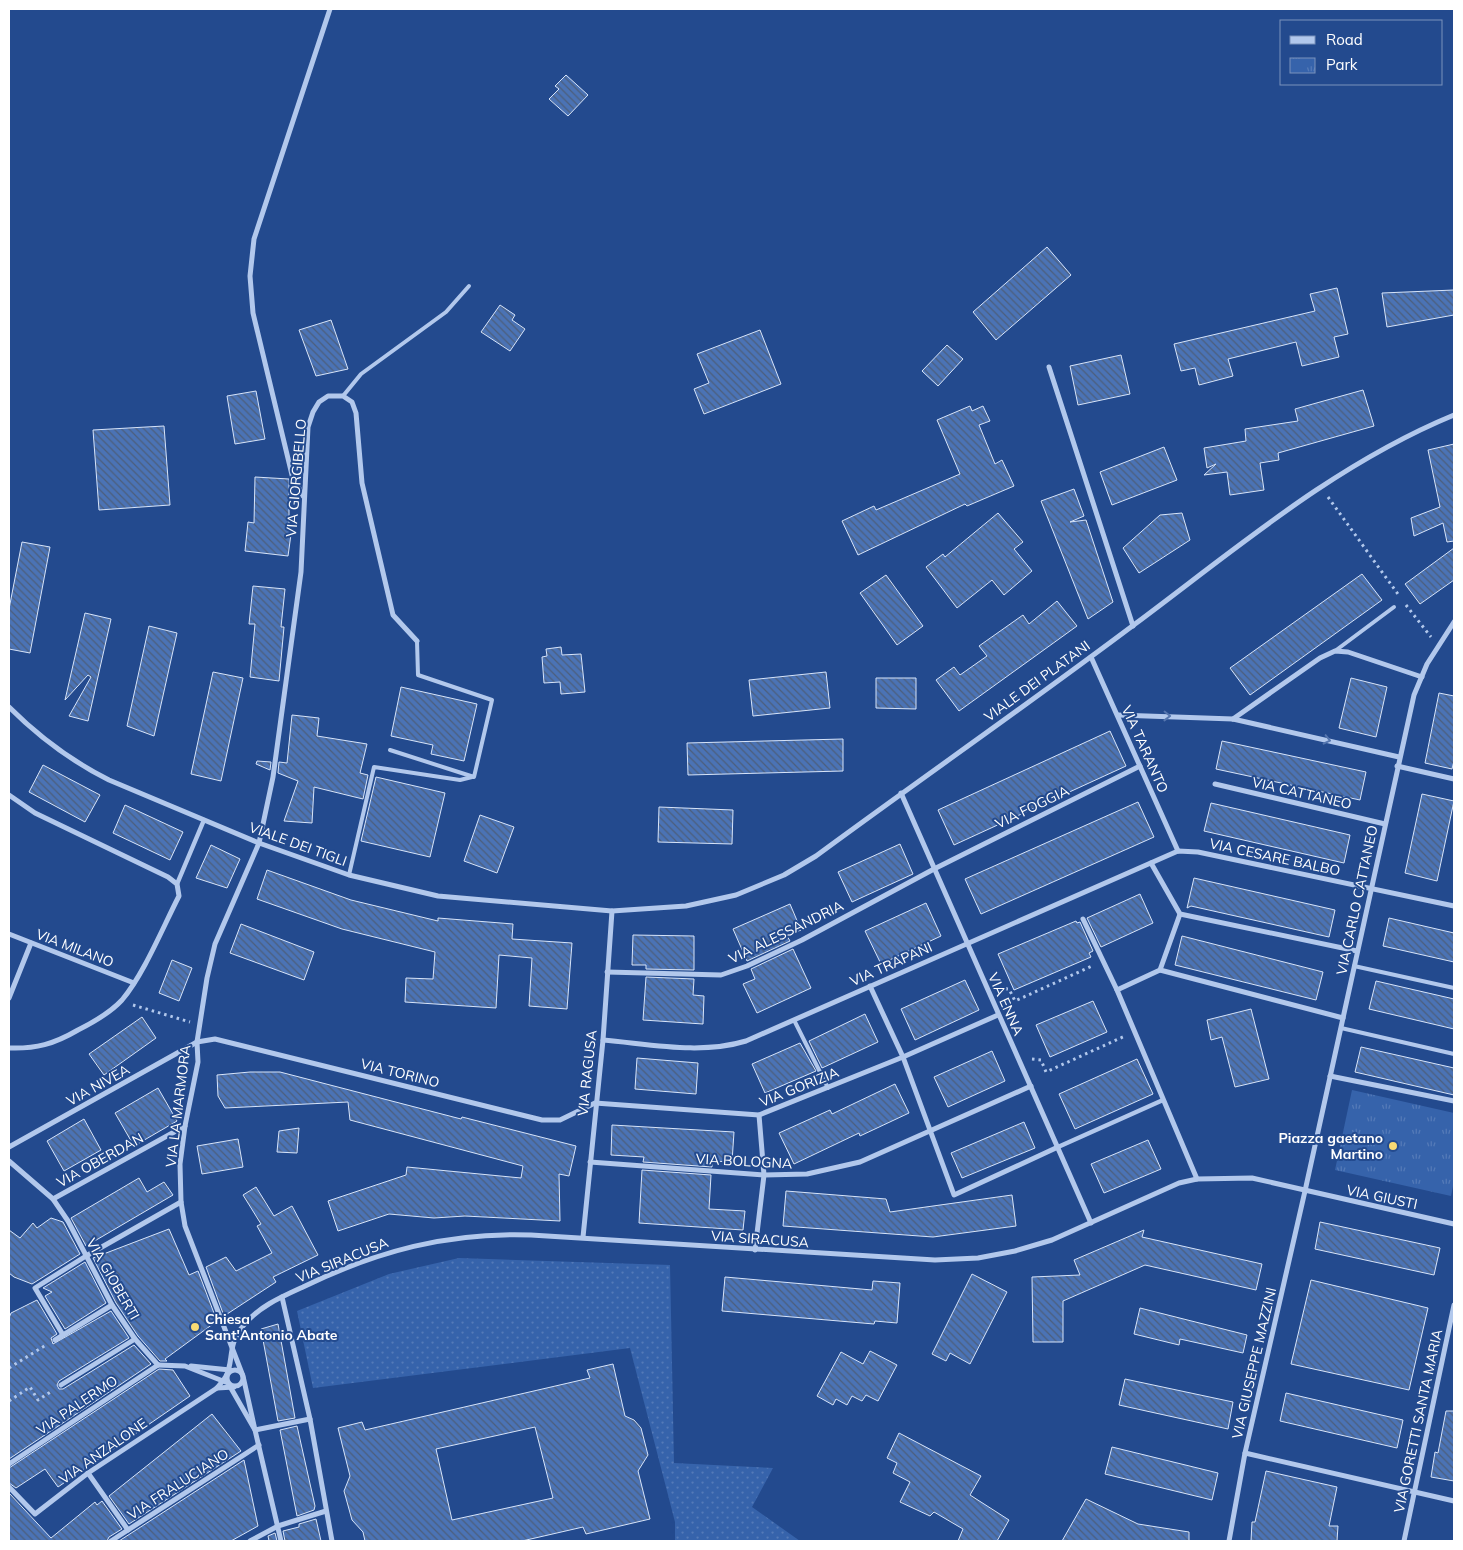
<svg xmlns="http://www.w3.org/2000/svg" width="1463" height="1550" font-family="Mulish,sans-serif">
  <defs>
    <pattern id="grass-dots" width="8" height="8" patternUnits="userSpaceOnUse" patternTransform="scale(1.25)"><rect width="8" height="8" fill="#3663ab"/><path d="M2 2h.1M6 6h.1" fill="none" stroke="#547ab8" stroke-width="1.8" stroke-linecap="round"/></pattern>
    <pattern id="park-tufts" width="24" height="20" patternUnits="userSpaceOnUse" patternTransform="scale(1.25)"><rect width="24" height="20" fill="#3663ab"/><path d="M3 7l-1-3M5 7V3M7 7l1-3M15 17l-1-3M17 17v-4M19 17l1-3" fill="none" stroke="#547ab8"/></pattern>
    <pattern id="building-back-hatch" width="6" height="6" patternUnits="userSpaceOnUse" patternTransform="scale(1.25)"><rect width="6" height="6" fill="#4b73b5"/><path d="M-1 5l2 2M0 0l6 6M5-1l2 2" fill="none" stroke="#4c5e7b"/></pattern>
  </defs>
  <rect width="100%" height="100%" fill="#234a8e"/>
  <path fill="url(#grass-dots)" d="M459,1258l211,7 4,198 99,5 -21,39 48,34h-125v-19l-45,-174 -317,40 -16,-77 92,-37z"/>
  <path fill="url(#park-tufts)" d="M1352,1090l102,23v68l-3,15 -116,-26z"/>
  <g fill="url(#building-back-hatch)" stroke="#d7e4f9" fill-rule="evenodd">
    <path d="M566,75l22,20 -20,21 -19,-17 10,-10 -4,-3z"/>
    <path d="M1047,247l24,28 -75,65 -23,-28z"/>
    <path d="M1337,288l11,46 -14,3 5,20 -37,9 -6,-24 -68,17 5,17 -34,9 -4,-17 -14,3 -7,-27 141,-33 -5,-17z"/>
    <path d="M1454,290v25l-67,12 -5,-34z"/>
    <path d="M500,305l15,10 -3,5 13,9 -15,22 -29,-19z"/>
    <path d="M331,320l17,49 -32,7 -17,-46z"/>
    <path d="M760,330l21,54 -77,30 -10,-25 15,-6 -12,-29z"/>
    <path d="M947,345l16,14 -25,27 -16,-15z"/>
    <path d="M1121,355l9,39 -52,11 -8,-39z"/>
    <path d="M1363,390l11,36 -96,27 1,7 -19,3 4,27 -34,5 -3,-23 -23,3 12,-11 -9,4 -3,-20 42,-7 -1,-12 53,-8 -3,-12z"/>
    <path d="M256,391l9,48 -30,5 -8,-48z"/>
    <path d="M970,406l2,5 11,-5 7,15 -11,4 16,39 7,-4 12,26 -47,20 -2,-2 -107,51 -16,-34 32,-15 2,4 84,-36 -23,-54z"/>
    <path d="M164,426l6,79 -71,5 -6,-80z"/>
    <path d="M1454,444v97l-7,1 -4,-19 -29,13 -3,-18 29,-11 -12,-57z"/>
    <path d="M1164,447l13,33 -65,25 -12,-33z"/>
    <path d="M255,477l34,2v48h3l-4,29 -43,-5 3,-29 6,1z"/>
    <path d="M1074,489l10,27 -14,6 16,-2 27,82 -25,17 -47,-118z"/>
    <path d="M998,513l25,29 -9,7 18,22 -28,24 -12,-15 -35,28 -31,-41 17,-13 2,3z"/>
    <path d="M1182,513l8,27 -51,33 -16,-25 37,-33z"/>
    <path d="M22,542l28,5 -20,106 -21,-4v-40z"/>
    <path d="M1454,548v32l-34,24 -15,-20z"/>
    <path d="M1362,574l20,26 -132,95 -20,-27z"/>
    <path d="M886,575l37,51 -26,19 -37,-52z"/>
    <path d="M253,586l32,3 -4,38h3l-5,54 -29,-4 5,-53h-6z"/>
    <path d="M1057,601l20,25 -118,85 -23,-31 18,-13 6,8 27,-19 -8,-10 44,-31 6,9z"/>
    <path d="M85,613l26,6 -23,102 -19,-5 22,-39 -3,-2 -23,25z"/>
    <path d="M149,626l28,7 -23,103 -27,-10z"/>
    <path d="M561,647l1,8 19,-1 4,38 -24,2 -1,-12 -16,1 -2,-26 5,-1 -1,-7z"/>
    <path d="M213,672l30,6 -22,103 -30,-7z"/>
    <path d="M826,672l4,36 -77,8 -4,-36z"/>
    <path d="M876,678h40v31l-40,-1z"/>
    <path d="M1351,678l36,9 -11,50 -37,-9z"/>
    <path d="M401,687l76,17 -13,57 -33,-7 2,-9 -42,-9z"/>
    <path d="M1439,693l15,3v65l-2,8 -27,-6z"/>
    <path d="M292,715l27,3 -2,18 50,8 -7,29 8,2 -5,24 -49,-12 -2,36 -28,-2 14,-40 -20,-8 1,-11 8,1z"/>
    <path d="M1110,731l16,35 -172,79 -16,-35z"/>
    <path d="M843,739v32l-155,4 -1,-32z"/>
    <path d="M1222,741l144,31 -6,28 -144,-31z"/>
    <path d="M257,761l14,1 -1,8 -14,-6z"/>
    <path d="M43,765l57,30 -15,27 -56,-30z"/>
    <path d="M376,777l69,16 -15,64 -69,-16z"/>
    <path d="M1422,794l32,7 -17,80 -32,-8z"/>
    <path d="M1138,802l16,35 -173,77 -16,-35z"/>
    <path d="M1211,803l139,32 -6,28 -140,-32z"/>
    <path d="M125,805l58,27 -13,28 -57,-27z"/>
    <path d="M659,807l74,3 -1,34 -74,-2z"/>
    <path d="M480,815l34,12 -17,46 -33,-12z"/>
    <path d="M900,844l13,30 -61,28 -14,-30z"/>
    <path d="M211,845l29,14 -13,29 -31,-10z"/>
    <path d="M267,870l84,30 87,21v-3l75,6 -1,15 60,4 -5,66 -38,-3 3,-48 -33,-3 -3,53 -91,-6 1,-24 27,1 2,-27 -93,-23 -85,-30z"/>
    <path d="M1194,878l141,32 -6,27 -138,-31 -4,2z"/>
    <path d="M1140,894l13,29 -52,24 -14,-29z"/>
    <path d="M926,903l15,33 -60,28 -16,-33z"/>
    <path d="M790,904l11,26 -14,6 3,5 -43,20 -14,-32z"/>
    <path d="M1389,918l65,15v29l-71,-16z"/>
    <path d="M1076,921l1,2 3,-1 13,29 -4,2 2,4 -77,33 -16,-36z"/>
    <path d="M241,924l73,28 -10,28 -74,-27z"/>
    <path d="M633,935l61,1v34l-48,-1v-4h-14z"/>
    <path d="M1182,936l141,36 -7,28 -141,-35z"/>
    <path d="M793,949l18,39 -54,25 -14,-29 12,-5 -4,-10z"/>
    <path d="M172,960l20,8 -13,33 -20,-8z"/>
    <path d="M646,977l48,2 -1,16 11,1 -1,28 -60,-4z"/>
    <path d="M965,980l14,30 -64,30 -14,-31z"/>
    <path d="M1376,981l78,18v30l-85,-20z"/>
    <path d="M1093,1001l14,31 -57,25 -14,-32z"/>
    <path d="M1251,1009l18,70 -34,8 -13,-50 -11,3 -4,-20z"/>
    <path d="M865,1014l13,28 -56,26 -13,-27z"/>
    <path d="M142,1017l14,21 -52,37 -15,-21z"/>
    <path d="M800,1043l16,28 -51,22 -13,-29z"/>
    <path d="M1361,1047l93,21v27l-99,-23z"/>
    <path d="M992,1051l13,30 -57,26 -14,-30z"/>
    <path d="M637,1058l61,5 -2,31 -61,-5z"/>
    <path d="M1137,1059l16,35 -78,35 -16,-35z"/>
    <path d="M250,1072h30l181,47 1,-2 114,29 -7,30 -10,-2 1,47 -95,-5 -31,2 -45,-4 -51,17 -10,-30 78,-26 1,-8 114,11 2,-12 -173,-46 -2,-18 -123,6 -7,-12 -1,-21z"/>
    <path d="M895,1084l14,29 -49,23 -1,-3 -65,31 -15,-31 51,-23 2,4z"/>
    <path d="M158,1088l19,33 -43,25 -19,-33z"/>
    <path d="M84,1119l17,31 -37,21 -17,-30z"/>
    <path d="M1024,1122l11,26 -73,30 -11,-25z"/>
    <path d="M612,1125l122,7 -2,30 -20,-1v6l-69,-5 1,-5 -33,-2z"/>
    <path d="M299,1128l-2,25 -20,-1 2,-21z"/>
    <path d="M238,1139l5,28 -41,7 -5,-28z"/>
    <path d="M1148,1140l13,29 -57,24 -13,-29z"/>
    <path d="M642,1170l69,5 -2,34 36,2 -2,19 -104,-7z"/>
    <path d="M139,1178l8,14 17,-10 9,13 -87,51 -15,-28z"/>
    <path d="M256,1187l18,29 18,-10 26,49 -45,22 3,5 -52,34 -18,-49 20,-10 10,14 36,-18 -15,-27 4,-2 -18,-29z"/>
    <path d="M786,1191l100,8 4,13 122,-17 4,31 -83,11 -150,-11z"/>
    <path d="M51,1218l12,4 17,32 -48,30 -18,-7 -5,-4v-43l11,8 13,-15 4,5z"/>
    <path d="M1320,1222l120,26 -6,27 -119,-26z"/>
    <path d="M169,1229l20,46 9,-4 19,50 -52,38 2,2h-7l-22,-25 -22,-33 -23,-45z"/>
    <path d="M1144,1230l-2,7 120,27 -6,26 -111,-25 -82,36v41h-30l-1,-65 48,-2 -6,-15z"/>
    <path d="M85,1262l21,41 -41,26 -20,-33 7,-4 -9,-4z"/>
    <path d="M972,1274l35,18 -37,72 -20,-11 -4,8 -14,-7z"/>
    <path d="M725,1277l147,13 1,-9 27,2 -3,40 -22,-2 -1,3 -152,-13z"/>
    <path d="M1311,1280l117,28 -19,82 -118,-26z"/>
    <path d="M37,1300l20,34 -6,4 2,6 58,-33 18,27 -70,43 -2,4 2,4h4l71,-44 17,19 -142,95v-141l2,-5z"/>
    <path d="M1140,1308l107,27 -4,18 -63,-14 -1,6 -45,-11z"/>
    <path d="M278,1324l17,94 -17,3 -17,-92z"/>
    <path d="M870,1351l27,14 -19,36 -12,-6 -4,6 -10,-5 -5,9 -11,-6 -3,6 -16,-9 24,-44 22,12z"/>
    <path d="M613,1364l12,52 9,4 7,8 7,27 -10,16 12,48 -64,15 -3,-7 -61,14h-157l-2,-9 -11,-12 -8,-29 6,-15 -12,-48 24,-6 3,8 225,-52 -3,-8zM535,1427l18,71 -101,22 -16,-71z"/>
    <path d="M159,1369l14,1 17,26 -132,91 -13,-18 -29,19 -7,-5v-15z"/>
    <path d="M1125,1379l108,23 -5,27 -109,-24z"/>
    <path d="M1286,1393l117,27 -6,28 -117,-27z"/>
    <path d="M1446,1411h8v70l-23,-4 4,-25 3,1z"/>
    <path d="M212,1414l29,37 -112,73 -20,-28z"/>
    <path d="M297,1426l18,80 -1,4 -17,6 -17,-86z"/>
    <path d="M899,1433l82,43 -11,19 39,25 -12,21h-39l5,-12 -29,-17 -4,4 -30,-14 10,-20 -17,-9 4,-10 -10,-5z"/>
    <path d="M1112,1447l106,26 -6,27 -107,-26z"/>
    <path d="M244,1460l14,66 -27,15h-112z"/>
    <path d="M1266,1471l71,16 -8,39h9l-1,15h-86l1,-19h3z"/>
    <path d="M9,1493l42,45 44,-36 2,3 5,-4 20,28 -13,8 -2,4h-98z"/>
    <path d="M1086,1499l52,25 51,8v9h-127z"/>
    <path d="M316,1519l5,22h-36l-2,-10 16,-4v-3z"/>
    <path d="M275,1533l2,8h-8l-1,-5z"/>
  </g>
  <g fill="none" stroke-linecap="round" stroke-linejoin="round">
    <g stroke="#b2c8ec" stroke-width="3" stroke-dasharray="2.5 4" stroke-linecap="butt">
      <path d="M1328,497l72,100"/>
      <path d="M1406,605l25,32"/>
      <path d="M999,988l10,1 6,12 77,-35"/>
      <path d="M133,1005l57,17"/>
      <path d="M1032,1059l9,1 5,12 79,-36"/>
      <path d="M9,1368l37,-23"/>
      <path d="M9,1401l21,-14 8,13 14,-9"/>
    </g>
    <g stroke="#b2c8ec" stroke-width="4">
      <path d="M343,396l18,-22 85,-62 23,-26"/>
      <path d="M1335,651l59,-44"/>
      <path d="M390,750l84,27 18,-77 -74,-25 -1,-34"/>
      <path d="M349,875l25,-108 86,13 12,-3"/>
      <path d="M1354,966l100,22"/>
      <path d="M794,1020l34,68"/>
      <path d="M1341,1028l113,26"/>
    </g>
    <g stroke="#b2c8ec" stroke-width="4.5">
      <path d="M177,884l27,-64"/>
      <path d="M1058,1147l105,-47"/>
    </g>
    <g stroke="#b2c8ec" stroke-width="5">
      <path d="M1049,367l84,259"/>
      <path d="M303,496l-11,-21 -39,-162 -3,-37 4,-37 76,-230"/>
      <path d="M1091,657l87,194"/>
      <path d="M9,707c30,30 62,54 100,73l150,63 90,32 89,21 174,15 74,-5 50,-11 48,-20 32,-19c106,-78 214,-153 319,-232 102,-76 200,-160 319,-209"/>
      <path d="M1118,715l115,4 166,38"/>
      <path d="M1233,719l87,-61 15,-7 13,1 74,25"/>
      <path d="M1397,766l57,13"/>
      <path d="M1215,784l170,40"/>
      <path d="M901,793l190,430"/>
      <path d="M9,795l26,18 133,64 9,7 2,12c-16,31 -35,78 -57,104 -12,13 -28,22 -44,30 -24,14 -42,19 -69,18"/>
      <path d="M1151,863l29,51 177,37"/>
      <path d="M1083,919l34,71 80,189"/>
      <path d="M9,934l125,49"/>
      <path d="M1160,970l183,48"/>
      <path d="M607,972l114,3 26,-9 55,-26 132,-71 206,-103"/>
      <path d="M870,986l33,71 51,138 104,-48"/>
      <path d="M1117,990l43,-20 20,-56"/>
      <path d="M9,998l22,-55"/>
      <path d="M603,1040c47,4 97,15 143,1l432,-190 20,1 256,54"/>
      <path d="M1330,1076l124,25"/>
      <path d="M9,1147l188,-105 18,-3 327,81h18l35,-17 164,12 144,-58 95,-42"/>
      <path d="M9,1161l44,38 15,22 44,84 23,34 23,26"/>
      <path d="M590,1162l174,13 43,-1 53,-12 171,-76"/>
      <path d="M53,1199l132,-73"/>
      <path d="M583,1237l20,-197 9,-129"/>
      <path d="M755,1250l9,-75 -5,-60"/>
      <path d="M282,1297l28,122 22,122"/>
      <path d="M63,1335l-28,-47 51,-32 95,-54"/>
      <path d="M55,1340l57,-35"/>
      <path d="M158,1365l27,1 43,17 27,47 26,111"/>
      <path d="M191,1366l39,4"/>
      <circle cx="235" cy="1378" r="8"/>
      <path d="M61,1385l74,-46"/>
      <path d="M217,1388l17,-1"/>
      <path d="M310,1419l-55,11 -12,-54 -58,-150 -4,-24 -1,-38 5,-38 13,-64 -1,-20 10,-64 8,-34 44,-101 14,-66 28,-205 7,-145 5,-15 6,-10 9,-6h15l9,6 4,11 6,70 31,132 24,26"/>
      <path d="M1245,1453l209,48"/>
      <path d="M9,1464l149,-99"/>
      <path d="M88,1473l40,57"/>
      <path d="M9,1487l26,27 53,-41 129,-85c3,-4 7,-8 9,-12 8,-15 1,-31 17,-50 15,-19 38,-29 60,-39 74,-36 145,-55 228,-52l404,25 43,-2 37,-7 37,-11 127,-57 18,-4 55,-1 202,46"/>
      <path d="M111,1541l148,-96"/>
      <path d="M250,1541l28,-15 48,-15"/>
      <path d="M1229,1541l16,-88 60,-262 109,-496 13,-31 27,-42"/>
      <path d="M1404,1541l50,-236"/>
    </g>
  </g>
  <defs><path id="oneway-chevron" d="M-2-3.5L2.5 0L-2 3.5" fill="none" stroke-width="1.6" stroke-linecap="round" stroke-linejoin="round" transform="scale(1.25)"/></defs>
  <g stroke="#5576af">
    <use href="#oneway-chevron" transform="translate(1167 716) rotate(1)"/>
    <use href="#oneway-chevron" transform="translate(1327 740) rotate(13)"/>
  </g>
  <g fill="#f7da74" stroke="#234a8e" stroke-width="2">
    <circle cx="1393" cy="1146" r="5"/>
    <circle cx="195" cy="1327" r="5"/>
  </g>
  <g text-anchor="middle" stroke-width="4" stroke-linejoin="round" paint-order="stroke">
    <g font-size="14" fill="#fff" stroke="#234a8e">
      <text transform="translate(296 478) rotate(-85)" y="5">VIA GIORGIBELLO</text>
      <text transform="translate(1037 681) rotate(-36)" y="5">VIALE DEI PLATANI</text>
      <text transform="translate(1145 749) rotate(66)" y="5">VIA TARANTO</text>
      <text transform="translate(1302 793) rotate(13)" y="5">VIA CATTANEO</text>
      <text transform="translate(1032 807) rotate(-26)" y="5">VIA FOGGIA</text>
      <text transform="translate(298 844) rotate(20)" y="5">VIALE DEI TIGLI</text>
      <text transform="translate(1275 857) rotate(12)" y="5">VIA CESARE BALBO</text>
      <text transform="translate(1357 900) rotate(-78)" y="5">VIA CARLO CATTANEO</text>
      <text transform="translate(786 932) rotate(-26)" y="5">VIA ALESSANDRIA</text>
      <text transform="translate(75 948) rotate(21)" y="5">VIA MILANO</text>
      <text transform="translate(891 964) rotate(-24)" y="5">VIA TRAPANI</text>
      <text transform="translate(1006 1004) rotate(66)" y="5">VIA ENNA</text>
      <text transform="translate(400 1073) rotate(14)" y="5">VIA TORINO</text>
      <text transform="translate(587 1073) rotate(-84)" y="5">VIA RAGUSA</text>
      <text transform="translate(98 1085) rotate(-29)" y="5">VIA NIVEA</text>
      <text transform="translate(799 1087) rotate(-22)" y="5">VIA GORIZIA</text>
      <text transform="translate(178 1106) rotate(-83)" y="5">VIA LA MARMORA</text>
      <text transform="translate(100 1160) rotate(-29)" y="5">VIA OBERDAN</text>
      <text transform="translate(744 1161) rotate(3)" y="5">VIA BOLOGNA</text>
      <text transform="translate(1382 1197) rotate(12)" y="5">VIA GIUSTI</text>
      <text transform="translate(760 1239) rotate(4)" y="5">VIA SIRACUSA</text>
      <text transform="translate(342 1260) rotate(-22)" y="5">VIA SIRACUSA</text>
      <text transform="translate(113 1279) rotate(60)" y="5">VIA GIOBERTI</text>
      <text transform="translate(1254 1363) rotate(-77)" y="5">VIA GIUSEPPE MAZZINI</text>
      <text transform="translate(77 1405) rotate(-34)" y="5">VIA PALERMO</text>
      <text transform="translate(1418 1421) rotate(-78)" y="5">VIA GORETTI SANTA MARIA</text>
      <text transform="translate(103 1451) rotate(-35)" y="5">VIA ANZALONE</text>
      <text transform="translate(178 1484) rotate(-33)" y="5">VIA FRALUCIANO</text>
    </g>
    <g font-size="14" font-weight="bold" fill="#fff" stroke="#234a8e" text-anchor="end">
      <text x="1383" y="1143">Piazza gaetano<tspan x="1383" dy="16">Martino</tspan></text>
      <text x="205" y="1324" text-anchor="start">Chiesa<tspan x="205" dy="16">Sant'Antonio Abate</tspan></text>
    </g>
  </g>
  <rect width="1463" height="1550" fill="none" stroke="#ffffff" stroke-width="20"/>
  <rect x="1280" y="20" width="162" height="65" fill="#234a8e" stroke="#7b92bb"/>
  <rect x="1290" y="36" width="25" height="8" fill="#b2c8ec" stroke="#7b92bb"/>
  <text x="1326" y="45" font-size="15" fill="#ffffff">Road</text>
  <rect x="1290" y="58" width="25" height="15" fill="url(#park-tufts)" stroke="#7b92bb"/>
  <text x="1326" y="70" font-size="15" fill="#ffffff">Park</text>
</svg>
